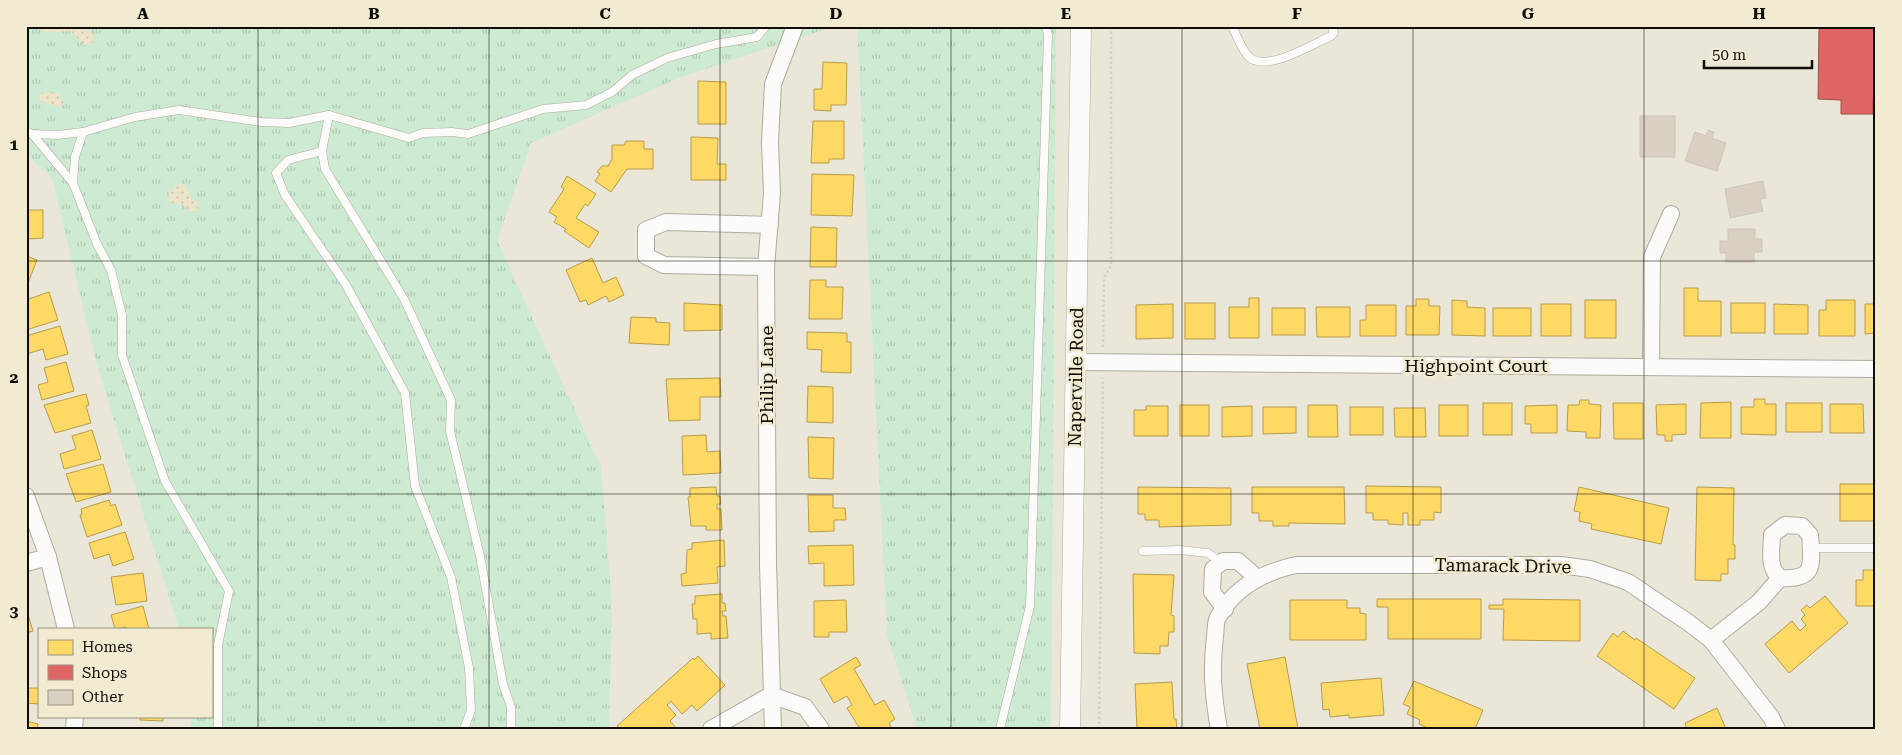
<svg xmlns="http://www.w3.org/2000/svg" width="1902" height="755" font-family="'Roboto Serif',serif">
  <defs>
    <pattern id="grass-tufts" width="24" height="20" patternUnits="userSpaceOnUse" patternTransform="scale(1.25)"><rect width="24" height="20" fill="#cdead2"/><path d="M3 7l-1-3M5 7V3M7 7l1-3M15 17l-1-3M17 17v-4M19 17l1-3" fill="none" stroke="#afc8b3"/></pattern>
    <pattern id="sand-dots" width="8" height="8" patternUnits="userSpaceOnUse" patternTransform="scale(1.25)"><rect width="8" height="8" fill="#ebe4c9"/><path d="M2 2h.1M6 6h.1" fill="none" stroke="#c8c2ab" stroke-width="1.8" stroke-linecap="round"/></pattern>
  </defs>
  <rect width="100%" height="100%" fill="#eae7d9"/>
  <g fill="url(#grass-tufts)">
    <path d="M26,26h809l-156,52 -148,65 -34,98 104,226 11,138 -3,124h-419l2,-13h19v-87h-32l-82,-264 -45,-187 -26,-24z"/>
    <path d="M857,26h199l-5,703h-134l-30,-94z"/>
  </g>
  <g fill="url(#sand-dots)">
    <path d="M39,26h39l14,6 2,9 -5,4h-5l-13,-14 -20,1 -10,-1z"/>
    <path d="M44,92l15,1 5,11 -6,3 -17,-6 -2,-6z"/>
    <path d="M178,184l8,1 3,10 9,8v7l-8,2 -8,-8 -10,-1 -4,-4 1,-7z"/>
  </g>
  <g fill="#ffd966" stroke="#b79c49">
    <path d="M823,62l24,1 -1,42h-15v6l-17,-1v-21h8z"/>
    <path d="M698,81l28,1v42h-28z"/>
    <path d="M813,121h31v38h-15v4h-18z"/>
    <path d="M691,137l27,1 -1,26h9v16h-35z"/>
    <path d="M626,141h18v8h9v20h-26l-16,23 -16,-11 5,-7 -3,-2 5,-6h6l4,-7v-14h12z"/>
    <path d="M812,174l42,1 -2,41 -41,-1z"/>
    <path d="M567,176l29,18 -8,12 -3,-2 -9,14 23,14 -10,16 -25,-17 2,-2 -12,-7 3,-5 -8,-5 15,-23 -3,-2z"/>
    <path d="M26,210h17v28l-17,1z"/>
    <path d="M811,227l26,1 -1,39h-26z"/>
    <path d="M26,256l11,4 -11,28z"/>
    <path d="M592,258l11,25 13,-6 8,18 -15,7 -3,-6 -18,9 -2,-5 -6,2 -14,-32z"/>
    <path d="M810,280h16v7h17l-1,32h-33z"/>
    <path d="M1684,288h14v13h23v35h-37z"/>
    <path d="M49,292l9,28 -32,10v-30z"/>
    <path d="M1249,298h10v40h-30v-31h20z"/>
    <path d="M1416,299h13v7h11l-1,29h-33v-29h10z"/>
    <path d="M1452,300l15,1v6l18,1v28l-33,-1z"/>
    <rect x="1585" y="300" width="31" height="38"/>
    <path d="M1826,300h29v36h-36v-26h7z"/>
    <path d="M684,303l38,2v25l-38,1z"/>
    <rect x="1185" y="303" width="30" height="36"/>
    <rect x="1731" y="303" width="34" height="30"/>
    <path d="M1173,304v34l-37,1v-34z"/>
    <rect x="1541" y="304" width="30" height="32"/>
    <path d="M1774,304l34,1v29h-34z"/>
    <path d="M1865,304h11v29l-11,1z"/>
    <path d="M1366,305h30v31h-36v-16h6z"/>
    <path d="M1316,307h34v30h-33z"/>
    <rect x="1272" y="308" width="33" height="27"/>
    <rect x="1493" y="308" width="38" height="28"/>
    <path d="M631,317l25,1v4l14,1 -1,22 -40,-2z"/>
    <path d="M60,326l8,28 -22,6 -3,-11 -16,5 -1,-18z"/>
    <path d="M807,332l40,1v9h4v31l-30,-1 1,-22 -15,-1z"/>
    <path d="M66,362l8,29 -32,9 -4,-15 10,-3 -4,-14z"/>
    <path d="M720,378l1,19h-21v23l-31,1 -3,-42z"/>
    <path d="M808,386l25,1v36l-26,-1z"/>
    <path d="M86,394l3,11 -3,1 5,17 -36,10 -11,-28z"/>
    <path d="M1754,399h11v5h11v31l-35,-1v-27h13z"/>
    <path d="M1580,400h9v4l12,1 -1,33h-14v-6l-19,-1 1,-26h11z"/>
    <path d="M1731,402v36h-31l1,-35z"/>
    <rect x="1483" y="403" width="29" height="32"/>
    <path d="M1613,403h30v36h-29z"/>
    <rect x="1786" y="403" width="36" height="29"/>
    <path d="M1686,404v30l-14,1v6h-7v-6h-8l-1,-30z"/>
    <path d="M1830,404h33l1,29h-34z"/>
    <rect x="1180" y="405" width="29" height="31"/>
    <path d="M1308,405h29l1,32h-30z"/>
    <rect x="1439" y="405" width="29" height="31"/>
    <path d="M1557,405v28h-26v-9h-6v-18z"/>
    <path d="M1146,406h22v30h-34v-26h12z"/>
    <path d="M1252,406v30l-30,1v-30z"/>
    <path d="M1263,407h33v26l-33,1z"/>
    <rect x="1350" y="407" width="33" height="28"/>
    <path d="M1394,408h31l1,29h-31z"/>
    <path d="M92,430l9,29 -37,10 -4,-15 16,-5 -4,-13z"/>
    <path d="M706,435l1,17 13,-1 1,22 -38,2 -1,-39z"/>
    <path d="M808,437l26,1 -1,41 -24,-1z"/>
    <path d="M103,464l8,28 -35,10 -10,-28z"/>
    <rect x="1840" y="484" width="36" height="37"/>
    <path d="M1366,486l75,1v26l-7,-1v8h-14v5h-12v-12h-5v12l-15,-1v-4h-15v-7h-7z"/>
    <path d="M716,487l1,9h3l1,8h-4v5h4l1,21h-16v-4h-15l-3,-29h2v-9z"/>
    <path d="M1138,487l93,1v37l-72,2v-7h-14v-6h-7z"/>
    <path d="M1252,487h92l1,37 -56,-1v3h-16v-5h-14v-8h-7z"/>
    <path d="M1579,487l90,21 -8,36 -70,-15 1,-5 -13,-3 1,-9 -6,-1z"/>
    <path d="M1697,487l37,1 -1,57h2v14h-7v15h-7v7l-26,-1z"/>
    <path d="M808,495h25v13h12l1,12h-12v11l-25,1z"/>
    <path d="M109,500l2,6 4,-2 7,21 -35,12 -7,-22 2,-1 -1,-5z"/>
    <path d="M125,532l9,27 -21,7 -4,-12 -15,5 -5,-16z"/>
    <path d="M724,540l1,26 -8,1 1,16 -36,3 -1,-12 5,-1 1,-23 5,-1v-6z"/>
    <path d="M853,545l1,40 -30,1v-23l-15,1 -1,-18z"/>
    <path d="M1863,570h13v36h-20v-26h7z"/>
    <path d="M143,573l4,28 -31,4 -5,-28z"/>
    <path d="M1133,574l41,1 -3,40 3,1v16h-5l-1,14h-8v8l-26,-1z"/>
    <path d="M722,594v9h3l1,8h-4l1,5h3l2,22 -17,1v-6l-14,1v-15h-4l-1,-15h3v-8z"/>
    <path d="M1825,596l23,27 -59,50 -24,-29 27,-23 8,10 6,-6 -5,-6 4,-4 -4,-5 6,-5 3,3z"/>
    <path d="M1377,599h104v40h-93v-32h-11z"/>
    <path d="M1503,599l77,1v41l-77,-1 1,-31h-15v-4h14z"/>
    <path d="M846,600l1,32h-18v5h-15v-36z"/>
    <path d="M1290,600h57v8h13v5l6,1v26h-76z"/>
    <path d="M143,606l6,23h-22l-1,-2 -11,2 -4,-14z"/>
    <path d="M26,608l7,23 -7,2z"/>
    <path d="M1623,631l12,9 1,-2 59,40 -21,31 -77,-53 16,-23 5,4z"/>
    <path d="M698,656l27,29 -28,26 -5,-6 -10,9 -11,-13 -4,4 9,10 -6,6 7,8h-57l-3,-3 76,-68 1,2z"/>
    <path d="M856,657l5,8 -7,4 21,36 9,-5 11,19 -6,4 3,6h-32l-13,-21 5,-3 -5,-9 -13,7 -14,-24z"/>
    <path d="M1285,657l13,72h-38l-13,-65z"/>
    <path d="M1381,678l3,37 -35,3v-3l-19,2 -1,-8 -6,1 -2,-27z"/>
    <path d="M1414,681l69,29 -8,19h-45l-11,-5 1,-4 -13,-6 3,-7 -7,-3z"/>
    <path d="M1172,682l2,37h2l1,10h-40l-2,-45z"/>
    <path d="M26,688h13v16l-13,-1z"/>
    <path d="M1717,708l9,21h-39l-2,-6z"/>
    <path d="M140,716h23v5l-23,-1z"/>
    <path d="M26,721l12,3 -1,5h-11z"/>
  </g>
  <path fill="#e06666" stroke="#a24c49" d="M1819,26h57v74h-3v14h-32v-14l-23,-1z"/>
  <g fill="#dad0c1" stroke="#cbc5bb">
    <rect x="1640" y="116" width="35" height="41"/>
    <path d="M1708,130l6,2 -2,6 14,5 -9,28 -32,-10 10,-29 11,4z"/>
    <path d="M1763,181l3,17 -6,1 3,12 -33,7 -5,-29z"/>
    <path d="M1728,229h27v10h7v13h-8v10h-28v-9h-6v-12h8z"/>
  </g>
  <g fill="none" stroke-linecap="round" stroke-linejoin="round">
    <g stroke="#aeaba0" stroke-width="9">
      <g id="service">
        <path d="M1232,26c5,10 9,23 17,31 17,16 64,-13 82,-21l3,-3 -2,-7"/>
        <path d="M329,115l80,23 14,-5 29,-1 16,2 75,-25 43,-4 26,-13 20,-17 35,-17 49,-14 41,-7 9,-11"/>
        <path d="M26,131l6,3 41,49"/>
        <path d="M32,134l26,1 25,-3"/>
        <path d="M322,151l-34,9 -12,13 9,22 61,90 59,108 10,93 36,91 18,91 2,42 -7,19"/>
        <path d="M1811,548h65"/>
        <path d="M1143,551l37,-1 28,3 12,9"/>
        <path d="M218,729v-84l11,-54 -64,-110 -43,-126v-40l-11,-45 -14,-26 -24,-61 2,-26 8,-25 52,-15 44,-7 82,12 28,1 40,-8 -7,36 3,18 79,130 47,101 -1,31 30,125 23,128 8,23v22"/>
        <path d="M1000,729l30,-123 18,-571 -2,-9"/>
      </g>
    </g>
    <g stroke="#aeaba0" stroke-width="18">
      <g id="minor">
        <path d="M766,267l-102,-2 -18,-9v-26l20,-8 104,3"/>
        <path d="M1076,362l800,7"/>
        <path d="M1651,367l1,-110 19,-43"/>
        <path d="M26,496l22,61 18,72"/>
        <path d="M26,563l22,-6"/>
        <path d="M1225,609l-13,-17 1,-23 10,-8h15l18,16"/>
        <path d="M1711,640l48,-38 21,-24c36,2 32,-13 30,-43l-8,-9 -17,-1 -13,10c0,15 -5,32 8,43"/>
        <path d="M74,729l1,-13"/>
        <path d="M711,729l60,-34 34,12 16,22"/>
        <path d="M773,729l-5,-165 -2,-297 6,-74 -2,-51 3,-58 22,-58"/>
        <path d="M1219,729c-6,-33 -8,-60 -4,-93 1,-5 0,-14 3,-19 17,-30 46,-45 78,-52h265l29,4 38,13 61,41 22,17 60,77 6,12"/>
      </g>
    </g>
    <g stroke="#aeaba0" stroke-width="21">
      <path id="tertiary" d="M1070,729l11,-703"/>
    </g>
    <g stroke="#d0d0cc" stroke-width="2.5" stroke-dasharray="2.5 2.5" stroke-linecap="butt">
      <path d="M1103,347l1,-69 7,-12v-240"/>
      <path d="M1099,729l4,-351"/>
    </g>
    <use href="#service" stroke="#fcfbf9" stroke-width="8"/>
    <use href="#minor" stroke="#fcfbf9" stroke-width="16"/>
    <use href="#tertiary" stroke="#fcfbf9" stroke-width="20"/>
  </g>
  <path fill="none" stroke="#100e06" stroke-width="1" stroke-opacity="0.55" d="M258,26v703M489,26v703M720,26v703M951,26v703M1182,26v703M1413,26v703M1644,26v703M26,261h1850M26,494h1850"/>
  <g text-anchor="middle" stroke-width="5" stroke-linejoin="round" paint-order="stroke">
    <g font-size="18" fill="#100e06" stroke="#f1ebd2">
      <text x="1476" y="372">Highpoint Court</text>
      <text transform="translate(767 375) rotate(-90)" y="6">Philip Lane</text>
      <text transform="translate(1076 377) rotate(-89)" y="6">Naperville Road</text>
      <text transform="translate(1503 566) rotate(1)" y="6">Tamarack Drive</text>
    </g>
  </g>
  <rect width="1902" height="755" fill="none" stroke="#f1ebd2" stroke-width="55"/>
  <rect x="38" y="628" width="175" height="90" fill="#f1ebd2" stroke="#979380"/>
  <rect x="48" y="640" width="25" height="15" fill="#ffd966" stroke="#979380"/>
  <text x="82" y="652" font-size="15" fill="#100e06">Homes</text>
  <rect x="48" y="665" width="25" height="15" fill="#e06666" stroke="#979380"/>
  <text x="82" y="678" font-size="15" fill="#100e06">Shops</text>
  <rect x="48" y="690" width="25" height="15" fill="#dad0c1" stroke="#979380"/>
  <text x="82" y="702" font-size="15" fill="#100e06">Other</text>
  <path d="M1704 60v8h108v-8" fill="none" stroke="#100e06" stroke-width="2.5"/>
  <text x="1712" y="60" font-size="15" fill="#100e06" stroke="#f1ebd2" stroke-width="4" paint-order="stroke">50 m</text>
  <rect x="28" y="28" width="1846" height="700" fill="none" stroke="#100e06" stroke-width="2"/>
  <g font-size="16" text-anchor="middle" font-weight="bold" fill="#100e06">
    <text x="143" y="19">A</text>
    <text x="374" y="19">B</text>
    <text x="605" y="19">C</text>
    <text x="836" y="19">D</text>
    <text x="1066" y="19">E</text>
    <text x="1297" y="19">F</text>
    <text x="1528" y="19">G</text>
    <text x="1759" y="19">H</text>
    <text x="14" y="150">1</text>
    <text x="14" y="383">2</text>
    <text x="14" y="617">3</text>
  </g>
</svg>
